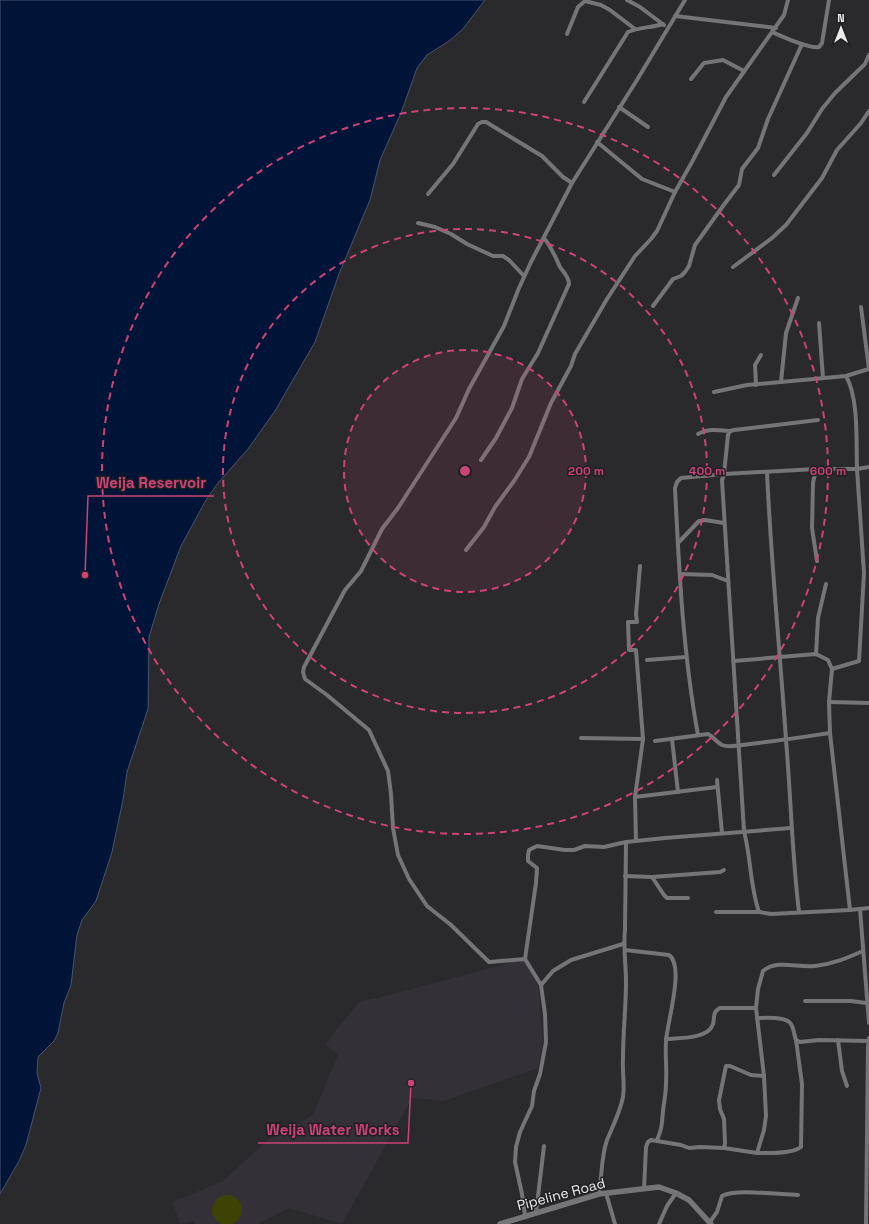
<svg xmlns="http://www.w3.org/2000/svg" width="869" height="1224" font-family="'Space Grotesk',sans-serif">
  <rect width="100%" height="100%" fill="#2a292b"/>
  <path fill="#333037" d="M524,959l14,26 5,57 -5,26 -94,33 -32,-3 -70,126 -53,-16 -31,16h-63l-2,-3 -13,3 -8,-22 51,-21 46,-42 44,-24 25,-60 -13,-11 35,-43 18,-3z"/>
  <circle fill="#3d4205" cx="227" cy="1210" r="15"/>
  <path fill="#001437" stroke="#47556e" d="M0,0h485l-23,30 -13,11 -22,14 -10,13 -16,45 -21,47 -10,40 -31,74 -24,68 -40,69 -27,38 -30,34 -12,17 -25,46 -22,58 -10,33 -1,72 -21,63 -4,28 -11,52 -16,49 -14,19 -5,15 -6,50 -7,18 -6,30 -4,8 -16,16 -1,16 4,15 -15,57 -7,16 -19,33z"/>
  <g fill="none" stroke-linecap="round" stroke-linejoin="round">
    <g stroke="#757477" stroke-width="4">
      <path d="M627,0l13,7 24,18"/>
      <path d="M675,16l101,12"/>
      <path d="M772,32c11,5 37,17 47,15l3,-4 7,-43"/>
      <path d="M567,34l11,-27 7,-6 16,4 9,5 25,19"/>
      <path d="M691,79l13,-16 19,-3 21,11"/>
      <path d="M584,102l44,-70c11,-5 23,-4 35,-8"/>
      <path d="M619,107l29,20"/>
      <path d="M597,142l45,37 33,13"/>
      <path d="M774,175l33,-42 15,-24 13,-16 30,-29 4,-9"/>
      <path d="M428,194l25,-30 25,-40 4,-2h4l56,34 21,21 9,6"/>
      <path d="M418,223l17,4 16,7 16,10 26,12h10l6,4 15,16"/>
      <path d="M733,267l39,-29 14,-13 36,-47 15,-28 24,-27 8,-12"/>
      <path d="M653,306l20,-27 8,-3 4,-4 4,-6 6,-21 28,-39 16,-21 3,-16 16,-21 10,-29 34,-75"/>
      <path d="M861,307l8,62"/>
      <path d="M819,323l4,55"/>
      <path d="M846,376c13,23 10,66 11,93l12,-2"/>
      <path d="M781,382l5,-49 12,-35"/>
      <path d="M756,385l-1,-20 6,-10"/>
      <path d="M714,392l33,-7 99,-9 23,-7"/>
      <path d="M698,434c10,-6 21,-4 32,-3"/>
      <path d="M481,460l15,-22 16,-30 10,-29 16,-26 31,-69c0,-7 -5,-11 -9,-17 -5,-11 -8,-19 -16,-29"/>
      <path d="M816,469l-3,14 -1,45 5,33"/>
      <path d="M767,472c4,90 13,179 19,268 5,58 6,115 13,172"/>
      <path d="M678,543l21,-22 6,-1 19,3"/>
      <path d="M466,550l18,-23 11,-20 19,-26 15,-24 22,-54 20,-37 4,-12 32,-55 28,-43 16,-17 6,-8 18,-39 17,-30 34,-65 58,-82 4,-15"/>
      <path d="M680,574l32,1 16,6"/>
      <path d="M816,654l2,-36 8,-34"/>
      <path d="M647,660l39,-3"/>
      <path d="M829,702l40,1"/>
      <path d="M830,733l-1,-31 3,-33"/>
      <path d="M698,735c-15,-82 -19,-165 -23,-247l2,-6 4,-4 43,-4 92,-5h41l7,104 -5,88 -27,8 -4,-9 -12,-6 -82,7"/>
      <path d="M581,738l62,1"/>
      <path d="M672,739l6,53"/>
      <path d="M655,741l53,-7c6,3 8,8 14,11 7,3 20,0 28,-1 27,-3 53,-7 80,-11l20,177"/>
      <path d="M717,780l5,53"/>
      <path d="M635,797l82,-10"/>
      <path d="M636,841l-1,-44 8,-58 -7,-89h-7l-1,-28h9l-1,-8 4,-48"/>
      <path d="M625,876l27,1 68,-5 4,-2"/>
      <path d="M652,877l12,18 3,3h21"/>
      <path d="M860,909l9,114"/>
      <path d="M716,912h43l12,2 79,-4 19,-2"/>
      <path d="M759,912c-9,-26 -8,-54 -15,-81l-22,-351 2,-6 4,-39 2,-4 4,-1 84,-10"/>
      <path d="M625,950l44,5c16,11 -2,68 -3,86 -1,14 1,28 0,42 0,10 -2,19 -3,28 -1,12 -1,18 -6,29"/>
      <path d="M525,959l11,-76 1,-15 -9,-7v-6l1,-5 8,-4 28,4h9l11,-4 19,1 22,-5 39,-4 126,-10"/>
      <path d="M541,985l12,-14 18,-11 52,-16"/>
      <path d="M805,1001h46l15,2"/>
      <path d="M757,1018c8,0 29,-2 34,6 3,5 3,11 5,16l4,2 19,-2 49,1"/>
      <path d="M666,1039c12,-1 43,0 47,-15 2,-7 -1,-12 7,-16h36"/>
      <path d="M838,1040l4,31 5,15"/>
      <path d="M724,1148l1,-5 -1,-24 -4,-10 -1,-9 7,-34h4l21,9 13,1"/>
      <path d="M757,1153c11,0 35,1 44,-6l1,-63 -6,-44"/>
      <path d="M644,1189l2,-42 2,-5 3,-2 30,5 8,3 11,-1 24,1 33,5 7,-23 2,-14 -2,-40 -8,-68 2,-19 5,-18c15,-12 34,-3 52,-5 18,-2 32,-8 48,-15"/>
      <path d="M606,1193l9,31"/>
      <path d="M599,1194c3,-18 2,-37 8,-54 6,-14 13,-28 16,-43 2,-13 -1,-26 0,-39 0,-26 3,-51 3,-76 0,-17 -3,-35 -1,-52l1,-88"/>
      <path d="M536,1213l8,-67"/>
      <path d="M525,1215l-3,-21 -7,-32 1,-15 4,-15 12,-26 2,-15 6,-17 6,-32 -1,-28 -4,-29 -16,-26 -36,3 -38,-37 -24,-19 -18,-27 -11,-24 -5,-27 -2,-34 -3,-23 -19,-41 -42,-35 -22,-16 -2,-7 1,-5 41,-77 16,-19 21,-42 16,-21 58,-90 13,-29 35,-63 15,-38 12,-26 41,-79 65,-103 48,-80"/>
      <path d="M710,1222l7,-10 5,-16c13,-8 59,-1 76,-1"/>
      <path d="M659,1224l8,-18 9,-13"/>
      <path d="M866,1224l2,-177 1,-9"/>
    </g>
    <path stroke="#757477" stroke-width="5.5" d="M500,1224l99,-30 60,-7 17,6 13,7 22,24"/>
  </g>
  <circle cx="465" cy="471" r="121" fill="#cb4378" fill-opacity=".12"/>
  <g fill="none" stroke="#cb4378" stroke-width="2" stroke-dasharray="7 5">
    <circle cx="465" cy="471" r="121"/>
    <circle cx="465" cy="471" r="242"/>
    <circle cx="465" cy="471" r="363"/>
  </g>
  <g text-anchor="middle" stroke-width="3" stroke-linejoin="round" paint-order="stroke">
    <g font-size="14" fill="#ededee" stroke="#201f21">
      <text transform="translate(561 1194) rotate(-15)" y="5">Pipeline Road</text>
    </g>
  </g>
  <circle cx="465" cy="471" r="6" fill="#cb4378" stroke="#201f21" stroke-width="2"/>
  <g font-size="12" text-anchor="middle" font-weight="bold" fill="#cb4378" stroke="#201f21" stroke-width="3" stroke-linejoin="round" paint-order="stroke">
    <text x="586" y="475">200 m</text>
    <text x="707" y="475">400 m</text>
    <text x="828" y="475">600 m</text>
  </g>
  <path fill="none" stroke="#cb4378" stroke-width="1.5" d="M85 575L88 496H214M411 1083L408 1143H258"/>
  <g fill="#cb4378" stroke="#201f21" stroke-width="1.5">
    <circle cx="85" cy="575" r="4"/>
    <circle cx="411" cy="1083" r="4"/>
  </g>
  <g font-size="15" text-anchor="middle" font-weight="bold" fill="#cb4378" stroke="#201f21" stroke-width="3" stroke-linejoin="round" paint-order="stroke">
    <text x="151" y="488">Weija Reservoir</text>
    <text x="333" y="1135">Weija Water Works</text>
  </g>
  <g transform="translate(841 28)" stroke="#201f21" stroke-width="3" paint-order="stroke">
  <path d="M0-3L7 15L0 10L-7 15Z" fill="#ededee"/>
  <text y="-6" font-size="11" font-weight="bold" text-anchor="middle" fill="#ededee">N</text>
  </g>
</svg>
